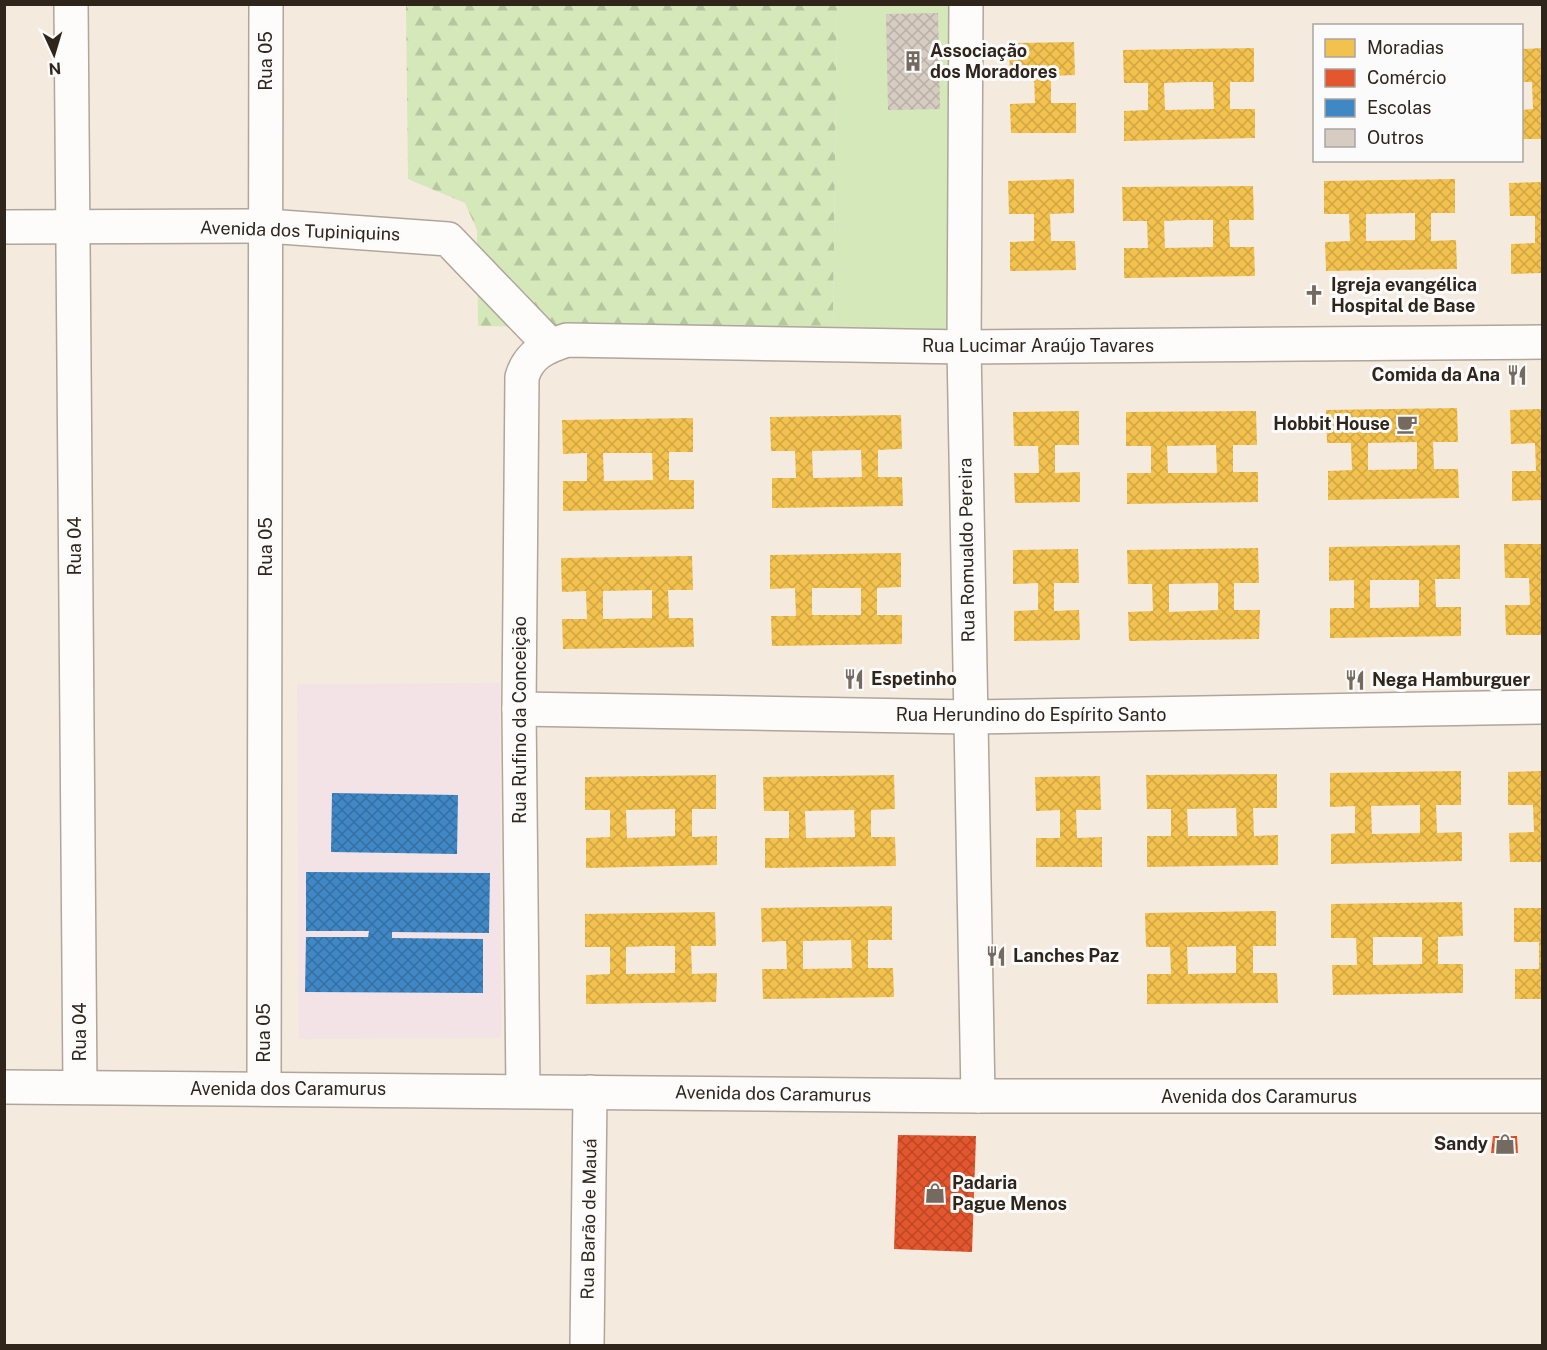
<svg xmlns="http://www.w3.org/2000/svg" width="1547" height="1350" font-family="'Public Sans',sans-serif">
  <defs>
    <pattern id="forest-firs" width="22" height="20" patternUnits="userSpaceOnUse" patternTransform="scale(1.5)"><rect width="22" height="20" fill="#d4e8ba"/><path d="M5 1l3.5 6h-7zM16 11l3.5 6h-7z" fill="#b6c79f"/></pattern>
    <pattern id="homes-cross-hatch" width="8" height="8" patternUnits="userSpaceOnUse" patternTransform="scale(1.5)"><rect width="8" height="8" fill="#f2c14e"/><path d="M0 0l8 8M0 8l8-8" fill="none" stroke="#d0a644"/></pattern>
    <pattern id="shops-cross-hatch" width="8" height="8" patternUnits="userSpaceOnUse" patternTransform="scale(1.5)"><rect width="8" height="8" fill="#e4572e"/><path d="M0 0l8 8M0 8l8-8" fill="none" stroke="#b94826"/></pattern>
    <pattern id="schools-cross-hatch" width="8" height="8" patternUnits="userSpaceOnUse" patternTransform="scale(1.5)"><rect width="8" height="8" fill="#3f88c5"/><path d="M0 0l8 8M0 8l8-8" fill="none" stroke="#356f9f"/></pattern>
    <pattern id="building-cross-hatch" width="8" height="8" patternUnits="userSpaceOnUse" patternTransform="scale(1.5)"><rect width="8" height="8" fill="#d6ccc2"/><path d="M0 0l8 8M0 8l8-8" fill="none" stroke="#b8afa6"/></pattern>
  </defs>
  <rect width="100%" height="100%" fill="#f5eade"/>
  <path fill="#f3e3e6" d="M500,683l1,355 -202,1 -2,-355z"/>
  <path fill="url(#forest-firs)" d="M406,5h431l-4,327 -355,-6 -1,-96 -12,-27 -57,-24z"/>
  <path fill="#d4e8ba" d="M837,5h115l-1,320 -13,10 -105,-3z"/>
  <g fill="url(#homes-cross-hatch)" fill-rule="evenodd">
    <path d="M1074,42l1,33 -24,1v27h25v30h-65l-1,-29 25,-1 -1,-27h-24l-1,-33z"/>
    <path d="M1254,48v34h-24v27h25v29l-131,3v-30l24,-1v-27h-24l-1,-33zM1189,82h24l1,27 -49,1 -1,-27z"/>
    <path d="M1542,48v91h-20v-29l11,-1 -1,-27h-10v-33z"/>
    <path d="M1074,179v34l-24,1 1,27h24l1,29 -66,1v-29l24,-1v-27h-25l-1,-33z"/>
    <path d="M1455,179v34h-24v28l25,-1 1,29 -131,2 -1,-29 25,-1 -1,-27h-25v-33zM1415,213v27l-49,1v-27z"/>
    <path d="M1542,182v91l-31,1v-30l24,-1v-27h-25l-1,-33z"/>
    <path d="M1253,186l1,34h-25l1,27h24l1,29 -131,2v-30h24l-1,-27h-24l-1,-34zM1188,220h25v27l-48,1 -1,-27z"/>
    <path d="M1457,408l1,34h-25l1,27h24l1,29 -131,2v-29l24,-1 -1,-27h-24l-1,-33zM1417,442v27l-49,1v-27z"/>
    <path d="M1542,409v91l-30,1v-30h24l-1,-28 -24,1 -1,-34z"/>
    <path d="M1079,411v34h-24v28l25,-1v30l-65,1 -1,-30h25l-1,-27h-24l-1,-34z"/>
    <path d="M1256,411l1,34h-24v27h25v30l-131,2v-31h24v-27h-25v-34zM1216,445l1,28h-49l-1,-27z"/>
    <path d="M901,415l1,34 -24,1v27h24l1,29 -131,2v-30h24l-1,-27h-24l-1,-34zM861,450l1,27 -49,1 -1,-27z"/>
    <path d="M693,418v34h-24v28h25v29l-131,2v-30h24v-28l-24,1 -1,-34zM603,453h49l1,27 -49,1z"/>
    <path d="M1504,544h38v91h-36l-1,-30h25l-1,-27h-24z"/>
    <path d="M1460,545v34h-25l1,28h25v29l-131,2v-30h24v-28l-25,1v-34zM1370,580h49v27l-49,1z"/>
    <path d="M1258,548l1,35h-25v27h26l-1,29 -130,2 -1,-29 25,-1 -1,-27h-24l-1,-34zM1218,583v27l-49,2v-28z"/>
    <path d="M1078,549l1,34h-25v28l25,-1 1,30 -66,1v-30l24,-1v-27l-25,1v-34z"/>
    <path d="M901,553v34l-24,1v27h25v29l-130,2 -1,-30h25l-1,-28 -25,1v-34zM812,588h49v27h-49z"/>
    <path d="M692,556l1,34h-25l1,28h24l1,29 -131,2 -1,-30h25l-1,-28 -24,1 -1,-34zM652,590v28l-49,1v-28z"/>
    <path d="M1461,771v34h-25l1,28 25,-1v29l-131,3v-30l24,-1v-27l-25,1v-34zM1420,805v28l-48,1 -1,-28z"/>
    <path d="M1542,771v91h-32l-1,-29 25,-1 -1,-27h-25v-33z"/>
    <path d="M1277,774v34h-24l1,28 24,-1v30l-131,2v-31h24v-27h-24l-1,-34zM1236,808l1,28h-49l-1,-27z"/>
    <path d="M716,775v34h-24v28l25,-1v29l-131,3v-30l24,-1v-27h-25v-33zM675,809v27l-48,2 -1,-28z"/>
    <path d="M894,775l1,34 -24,1v27h24l1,29 -131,2v-30h24v-27h-25l-1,-34zM854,810l1,27 -49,1 -1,-27z"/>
    <path d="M1100,776l1,34h-25l1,28 25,-1v30h-66v-29h24v-28l-24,1 -1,-34z"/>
    <path d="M1462,902l1,34 -25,1v27h25v29l-130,2 -1,-30h25l-1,-27h-25v-34zM1373,937h49v27l-49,1z"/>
    <path d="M892,906v34h-24v28h25l1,29 -131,2 -1,-30h25l-1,-28 -24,1 -1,-34zM851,940l1,28 -49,1v-28z"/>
    <path d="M1514,908h28v91h-27v-30h24v-27h-25z"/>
    <path d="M1276,911v35h-23v27h24l1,30 -131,1v-30h24l-1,-27h-24l-1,-34zM1236,946v27l-48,1 -1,-27z"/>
    <path d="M715,912l1,34h-25l1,28 25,-1 -1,29 -130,2v-29l24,-1v-27h-25v-33zM650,946h25v27l-49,1v-27z"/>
  </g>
  <g fill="url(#shops-cross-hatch)">
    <path d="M898,1135l78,1 -4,116 -78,-3z"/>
    <path d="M1493,1136h24l1,17h-27z"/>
  </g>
  <g fill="url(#schools-cross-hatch)">
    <path d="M332,793l126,2 -1,59 -126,-2z"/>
    <path d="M306,872l184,1 -1,60 -97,-1v6l91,1v54l-178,-1 1,-55h62l1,-6h-63z"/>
  </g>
  <path fill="url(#building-cross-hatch)" d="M938,13l2,96 -52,1 -2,-96z"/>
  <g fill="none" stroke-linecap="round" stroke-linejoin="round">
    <g stroke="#afa59b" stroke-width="36">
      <g id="minor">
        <path d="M71,4l9,1083"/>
        <path d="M966,4l-2,343 14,749"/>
        <path d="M4,227l263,-1 181,13 102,106"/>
        <path d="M519,709l450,8 573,-10"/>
        <path d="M4,1087l974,9h564"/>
        <path d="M264,1089l2,-1085"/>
        <path d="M523,1091l-4,-382 3,-332c7,-23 23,-30 45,-37l397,7 578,-5"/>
        <path d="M587,1346l3,-254"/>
      </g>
    </g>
    <use href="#minor" stroke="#fefcfa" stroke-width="33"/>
  </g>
  <defs>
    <g id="building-bare" transform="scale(1.62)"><path d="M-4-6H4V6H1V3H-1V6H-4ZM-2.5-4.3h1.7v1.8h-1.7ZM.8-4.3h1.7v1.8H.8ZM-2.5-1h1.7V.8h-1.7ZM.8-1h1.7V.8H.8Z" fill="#746a5f" stroke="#fbfbfb" stroke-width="2.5" paint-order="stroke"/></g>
    <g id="church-bare" transform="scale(1.62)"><path d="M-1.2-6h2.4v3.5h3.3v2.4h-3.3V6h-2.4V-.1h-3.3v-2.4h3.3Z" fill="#746a5f" stroke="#fbfbfb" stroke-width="2.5" paint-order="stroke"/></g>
    <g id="restaurant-bare" transform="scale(1.62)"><path d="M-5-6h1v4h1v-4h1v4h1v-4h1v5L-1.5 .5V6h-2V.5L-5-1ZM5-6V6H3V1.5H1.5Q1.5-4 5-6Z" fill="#746a5f" stroke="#fbfbfb" stroke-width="2.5" paint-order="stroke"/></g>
    <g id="cafe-bare" transform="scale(1.62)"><path d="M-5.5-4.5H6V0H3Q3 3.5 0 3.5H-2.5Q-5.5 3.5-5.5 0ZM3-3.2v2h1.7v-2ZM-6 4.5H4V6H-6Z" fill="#746a5f" stroke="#fbfbfb" stroke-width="2.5" paint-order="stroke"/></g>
    <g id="shop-bare" transform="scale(1.62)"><path d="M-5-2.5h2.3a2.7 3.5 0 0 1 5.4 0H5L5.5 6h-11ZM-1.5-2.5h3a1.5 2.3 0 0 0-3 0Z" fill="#746a5f" stroke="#fbfbfb" stroke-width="2.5" paint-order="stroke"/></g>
  </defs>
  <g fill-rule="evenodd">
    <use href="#building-bare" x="913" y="61"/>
    <use href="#church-bare" x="1314" y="295"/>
    <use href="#restaurant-bare" x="1517" y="375"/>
    <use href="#cafe-bare" x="1407" y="424"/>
    <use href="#restaurant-bare" x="854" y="679"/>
    <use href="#restaurant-bare" x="1355" y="680"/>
    <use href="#restaurant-bare" x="996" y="956"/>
    <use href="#shop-bare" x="1505" y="1144"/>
    <use href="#shop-bare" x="935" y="1193"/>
  </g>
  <g text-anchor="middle" stroke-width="6" stroke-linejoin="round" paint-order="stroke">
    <g font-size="18" font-weight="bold" fill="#2f251b" stroke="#fbfbfb" text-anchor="start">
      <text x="930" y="57">Associação<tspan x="930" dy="21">dos Moradores</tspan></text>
      <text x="1331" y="291">Igreja evangélica<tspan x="1331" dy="21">Hospital de Base</tspan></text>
      <text x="1500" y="381" text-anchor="end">Comida da Ana</text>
      <text x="1390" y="430" text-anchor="end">Hobbit House</text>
      <text x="871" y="685">Espetinho</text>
      <text x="1372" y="686">Nega Hamburguer</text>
      <text x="1013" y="962">Lanches Paz</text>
      <text x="1488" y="1150" text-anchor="end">Sandy</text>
      <text x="952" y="1189">Padaria<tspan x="952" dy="21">Pague Menos</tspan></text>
    </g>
    <g font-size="18" fill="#2f251b" stroke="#fbfbfb">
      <text transform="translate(266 61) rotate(-90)" y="6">Rua 05</text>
      <text transform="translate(300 231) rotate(2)" y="6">Avenida dos Tupiniquins</text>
      <text x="1038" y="352">Rua Lucimar Araújo Tavares</text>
      <text transform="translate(75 546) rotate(-90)" y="6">Rua 04</text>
      <text transform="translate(266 547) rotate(-90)" y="6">Rua 05</text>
      <text transform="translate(967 550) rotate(-91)" y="6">Rua Romualdo Pereira</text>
      <text x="1031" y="721">Rua Herundino do Espírito Santo</text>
      <text transform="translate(520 720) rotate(-90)" y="6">Rua Rufino da Conceição</text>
      <text transform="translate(80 1032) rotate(-90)" y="6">Rua 04</text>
      <text transform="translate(264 1033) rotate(-90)" y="6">Rua 05</text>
      <text x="288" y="1095">Avenida dos Caramurus</text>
      <text transform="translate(773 1094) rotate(1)" y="6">Avenida dos Caramurus</text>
      <text x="1259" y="1103">Avenida dos Caramurus</text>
      <text transform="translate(589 1219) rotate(-89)" y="6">Rua Barão de Mauá</text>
    </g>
  </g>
  <rect width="1547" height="1350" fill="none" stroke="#2f251b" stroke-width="12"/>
  <rect x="1313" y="24" width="210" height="138" fill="#fbfbfb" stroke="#a9a5a1" stroke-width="1.5"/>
  <rect x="1325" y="39" width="30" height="18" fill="#f2c14e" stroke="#a9a5a1" stroke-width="1.5"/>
  <text x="1367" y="54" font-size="18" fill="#2f251b">Moradias</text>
  <rect x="1325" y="69" width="30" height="18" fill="#e4572e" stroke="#a9a5a1" stroke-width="1.5"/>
  <text x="1367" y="84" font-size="18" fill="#2f251b">Comércio</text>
  <rect x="1325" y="99" width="30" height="18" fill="#3f88c5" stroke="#a9a5a1" stroke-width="1.5"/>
  <text x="1367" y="114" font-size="18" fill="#2f251b">Escolas</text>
  <rect x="1325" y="129" width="30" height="18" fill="#d6ccc2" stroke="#a9a5a1" stroke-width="1.5"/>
  <text x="1367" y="144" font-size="18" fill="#2f251b">Outros</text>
  <g transform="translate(54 54) rotate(176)" stroke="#fbfbfb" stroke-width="4.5" paint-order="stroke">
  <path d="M0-4.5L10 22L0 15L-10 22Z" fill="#2f251b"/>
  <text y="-9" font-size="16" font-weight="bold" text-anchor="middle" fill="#2f251b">N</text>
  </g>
</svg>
